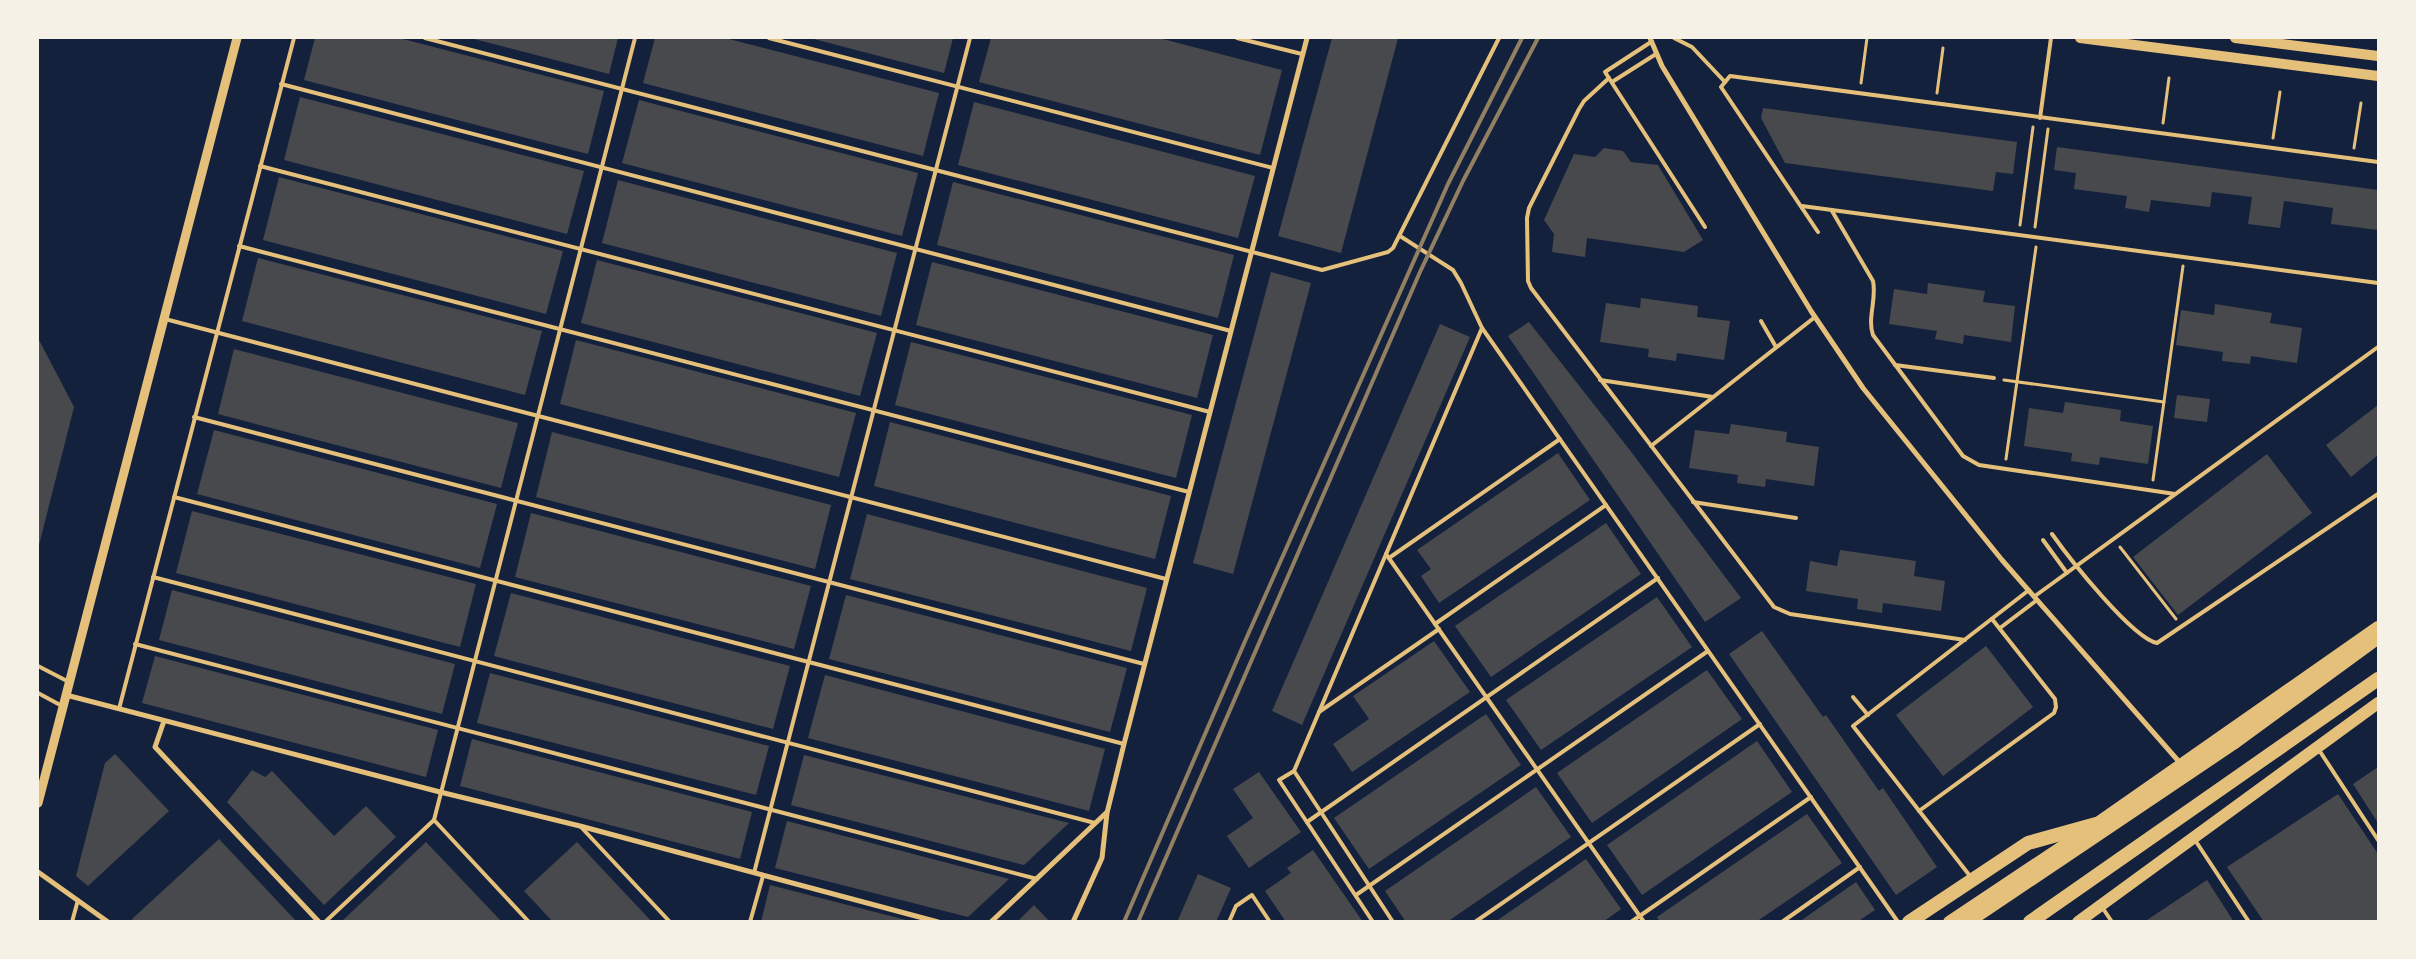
<svg xmlns="http://www.w3.org/2000/svg" width="2416" height="959" font-family="'Open Sans',sans-serif">
  <rect width="100%" height="100%" fill="#14213d"/>
  <g fill="#48494c">
    <path d="M315,38h84l205,53 -16,63 -284,-74z"/>
    <path d="M470,38h148l-9,36z"/>
    <path d="M655,38h70l214,55 -16,63 -280,-73z"/>
    <path d="M810,38h143l-9,35z"/>
    <path d="M991,38h168l123,32 -22,85 -281,-73z"/>
    <path d="M1332,38h66l-57,215 -63,-17z"/>
    <path d="M300,97l284,74 -17,63 -283,-74z"/>
    <path d="M639,100l279,73 -16,63 -280,-73z"/>
    <path d="M974,102l281,74 -17,62 -280,-73z"/>
    <path d="M1763,108l254,34 -4,32 -17,-2 -3,19 -208,-28 -24,-45z"/>
    <path d="M2057,147l321,43v40l-47,-6 2,-16 -49,-7 -4,27 -32,-4 4,-27 -40,-5 -2,15 -59,-7 -2,12 -24,-4 2,-12 -53,-7 2,-16 -22,-3z"/>
    <path d="M1604,148l19,3 8,11 27,3 45,75 -19,12 -97,-14 -2,19 -33,-5 2,-18 -10,-14 30,-66 21,3z"/>
    <path d="M279,177l284,74 -17,63 -283,-74z"/>
    <path d="M618,180l279,73 -16,63 -279,-73z"/>
    <path d="M953,182l281,73 -16,63 -281,-73z"/>
    <path d="M258,258l284,73 -17,64 -283,-74z"/>
    <path d="M597,260l280,73 -17,63 -279,-73z"/>
    <path d="M932,262l281,73 -16,63 -281,-73z"/>
    <path d="M1271,272l40,11 -78,291 -40,-11z"/>
    <path d="M1928,283l57,8 -2,11 32,4 -4,36 -47,-7 -1,9 -28,-5 2,-8 -48,-7 5,-35 33,5z"/>
    <path d="M1641,298l57,8 -1,11 33,4 -6,39 -47,-7 -1,8 -28,-4 1,-8 -49,-7 6,-39 34,5z"/>
    <path d="M2215,304l57,9 -2,10 32,5 -5,35 -46,-7 -1,8 -28,-3 1,-9 -47,-7 5,-35 33,5z"/>
    <path d="M1529,322l100,127 112,149 -36,24 -197,-286z"/>
    <path d="M1440,324l30,13 -168,388 -30,-14z"/>
    <path d="M38,338l36,69 -36,142z"/>
    <path d="M576,340l280,73 -17,64 -279,-73z"/>
    <path d="M911,342l281,73 -16,63 -281,-73z"/>
    <path d="M234,349l284,74 -17,65 -283,-74z"/>
    <path d="M2177,395l33,4 -3,23 -33,-4z"/>
    <path d="M2065,402l56,8 -1,11 33,5 -5,38 -48,-7 -1,8 -28,-4 1,-8 -48,-7 5,-38 34,5z"/>
    <path d="M2378,405v50l-27,22 -25,-32z"/>
    <path d="M890,422l281,74 -16,63 -281,-73z"/>
    <path d="M1731,424l56,8 -1,10 33,5 -5,39 -48,-7 -1,8 -28,-4 1,-8 -49,-7 6,-38 34,4z"/>
    <path d="M214,430l283,74 -17,64 -283,-74z"/>
    <path d="M552,432l279,73 -16,64 -279,-72z"/>
    <path d="M1558,453l32,47 -151,103 -18,-27 10,-7 -14,-19z"/>
    <path d="M2267,454l45,59 -134,102 -45,-58z"/>
    <path d="M192,511l284,73 -16,63 -284,-74z"/>
    <path d="M531,513l280,73 -17,63 -279,-72z"/>
    <path d="M867,514l280,74 -16,63 -281,-72z"/>
    <path d="M1606,523l35,51 -150,103 -36,-51z"/>
    <path d="M1840,550l76,11 -2,15 31,5 -4,30 -58,-8 -1,10 -25,-4 1,-10 -52,-8 4,-30 27,5z"/>
    <path d="M172,590l283,74 -13,50 -283,-74z"/>
    <path d="M511,593l279,73 -17,63 -279,-73z"/>
    <path d="M846,595l281,73 -17,64 -281,-73z"/>
    <path d="M1657,597l35,50 -151,103 -35,-50z"/>
    <path d="M1762,631l61,86 3,-2 53,76 4,-3 54,79 -41,28 -167,-241z"/>
    <path d="M1434,641l36,51 -118,80 -19,-28 36,-25 -16,-23z"/>
    <path d="M1986,646l47,61 -90,69 -47,-61z"/>
    <path d="M155,656l283,74 -12,47 -284,-74z"/>
    <path d="M1707,670l35,49 -150,104 -35,-50z"/>
    <path d="M490,673l279,73 -13,49 -279,-72z"/>
    <path d="M825,675l280,74 -16,62 -281,-73z"/>
    <path d="M1486,714l35,51 -152,104 -35,-51z"/>
    <path d="M472,739l280,73 -12,47 -280,-73z"/>
    <path d="M1757,741l35,51 -150,103 -35,-50z"/>
    <path d="M115,754l54,57 -81,75 -12,-10 29,-113z"/>
    <path d="M804,755l265,68 -45,42 -233,-60z"/>
    <path d="M2378,767v56l-25,-39z"/>
    <path d="M252,770l13,7 7,-6 62,65 32,-30 30,31 -72,68 -97,-103z"/>
    <path d="M1259,772l42,60 -52,36 -22,-32 26,-18 -20,-29z"/>
    <path d="M1536,787l35,50 -124,85h-41l-21,-31z"/>
    <path d="M2338,794l40,60v68h-114l-37,-55z"/>
    <path d="M1807,814l35,49 -86,59h-96l-3,-5z"/>
    <path d="M787,821l222,58 -41,38 -193,-49z"/>
    <path d="M219,839l78,83h-162l-3,-3z"/>
    <path d="M426,842l76,80h-161z"/>
    <path d="M577,842l75,80h-99l-29,-31z"/>
    <path d="M1313,850l50,72h-77l-21,-31 26,-18 -4,-5z"/>
    <path d="M1586,859l35,50 -18,13h-108z"/>
    <path d="M1198,874l33,14 -15,34h-39z"/>
    <path d="M2207,880l27,42h-90z"/>
    <path d="M1856,882l19,28 -18,12h-58z"/>
    <path d="M770,885l140,36v1h-149z"/>
    <path d="M1034,905l16,17h-33z"/>
  </g>
  <g fill="none" stroke-linecap="round" stroke-linejoin="round">
    <g stroke="#e5c07b" stroke-width="3">
      <path d="M1861,83l6,-45"/>
      <path d="M1937,93l6,-45"/>
      <path d="M2163,123l6,-45"/>
      <path d="M2273,138l7,-46"/>
      <path d="M2354,148l7,-45"/>
      <path d="M2020,225l13,-98"/>
      <path d="M2035,227l13,-98"/>
      <path d="M2004,380l160,22"/>
      <path d="M2006,459l30,-212"/>
      <path d="M2153,480l30,-214"/>
      <path d="M2120,547l56,72"/>
    </g>
    <g stroke="#e5c07b" stroke-width="4">
      <path d="M425,38l897,232 66,-18 5,-4 106,-210"/>
      <path d="M769,38l504,130"/>
      <path d="M1237,38l65,16"/>
      <path d="M1674,38l18,9 33,35"/>
      <path d="M1651,42l-46,30 100,155"/>
      <path d="M1609,78l-25,23 -5,8 -50,99 -2,10 1,63 3,7 243,319 16,7 175,26"/>
      <path d="M1612,82l44,-28"/>
      <path d="M281,84l950,247"/>
      <path d="M2040,118l11,-80"/>
      <path d="M260,166l950,246"/>
      <path d="M1802,206l576,77"/>
      <path d="M1832,211l41,70c4,18 -6,37 0,54l90,121 16,9 196,29"/>
      <path d="M1818,232l-97,-145 9,-11 648,86"/>
      <path d="M1400,236l53,34 8,13 21,45 416,594"/>
      <path d="M239,246l950,246"/>
      <path d="M165,319l1001,260"/>
      <path d="M1761,321l15,26"/>
      <path d="M1895,365l99,13"/>
      <path d="M1600,380l113,17"/>
      <path d="M194,417l950,247"/>
      <path d="M1651,446l164,-129"/>
      <path d="M174,497l950,247"/>
      <path d="M1693,502l103,16"/>
      <path d="M2052,534c17,24 80,104 105,109l221,-149"/>
      <path d="M2043,540l24,33"/>
      <path d="M1386,554l258,368"/>
      <path d="M1389,558l171,-119"/>
      <path d="M153,577l942,246"/>
      <path d="M2035,596l343,-249"/>
      <path d="M1435,624l171,-119"/>
      <path d="M2000,628l37,-28"/>
      <path d="M135,644l902,235"/>
      <path d="M38,666l31,16"/>
      <path d="M38,693l24,13"/>
      <path d="M1853,697l15,18"/>
      <path d="M119,709l175,-671"/>
      <path d="M1319,712l120,-83"/>
      <path d="M2319,750l59,90"/>
      <path d="M1294,771l188,-443"/>
      <path d="M1919,811l135,-98 2,-6 -1,-8 -63,-80"/>
      <path d="M434,820l95,102"/>
      <path d="M1307,822l351,-244"/>
      <path d="M581,827l89,95"/>
      <path d="M2195,840l54,82"/>
      <path d="M754,873l216,-835"/>
      <path d="M1970,876l-117,-150 176,-136"/>
      <path d="M1356,895l352,-244"/>
      <path d="M2102,907l10,15"/>
      <path d="M72,922l6,-22"/>
      <path d="M325,922l109,-102 201,-782"/>
      <path d="M750,922l13,-46"/>
      <path d="M1229,922l7,-16 16,-11 18,27"/>
      <path d="M1373,922l-94,-142 15,-9 99,151"/>
      <path d="M1475,922l285,-198"/>
      <path d="M1631,922l180,-125"/>
      <path d="M1782,922l78,-55"/>
    </g>
    <g stroke="#e5c07b" stroke-width="5">
      <path d="M1650,38l12,28 149,245 52,77 139,172 179,204"/>
      <path d="M66,695l374,97 140,34 358,96"/>
      <path d="M164,721l-9,26 164,175"/>
      <path d="M38,872l70,50"/>
      <path d="M991,922l115,-109"/>
      <path d="M1073,922l29,-64 5,-45 17,-69 183,-706"/>
    </g>
    <path stroke="#e5c07b" stroke-width="9" d="M38,803l199,-765"/>
    <g stroke="#e5c07b" stroke-width="10">
      <path d="M2080,38l298,38"/>
      <path d="M2235,38l143,18"/>
    </g>
    <g stroke="#e5c07b" stroke-width="12">
      <path d="M1949,922l147,-98 282,-197"/>
      <path d="M2078,922l300,-219"/>
    </g>
    <g stroke="#e5c07b" stroke-width="14">
      <path d="M1909,922l119,-79 68,-19"/>
      <path d="M1967,922l266,-179 145,-106"/>
      <path d="M2030,922l348,-243"/>
    </g>
    <g stroke="#918062" stroke-width="4">
      <path d="M1124,922l122,-283 202,-455 74,-146"/>
      <path d="M1138,922l282,-650 43,-91 75,-143"/>
    </g>
  </g>
  <rect width="2416" height="959" fill="none" stroke="#f6f1e7" stroke-width="78"/>
</svg>
